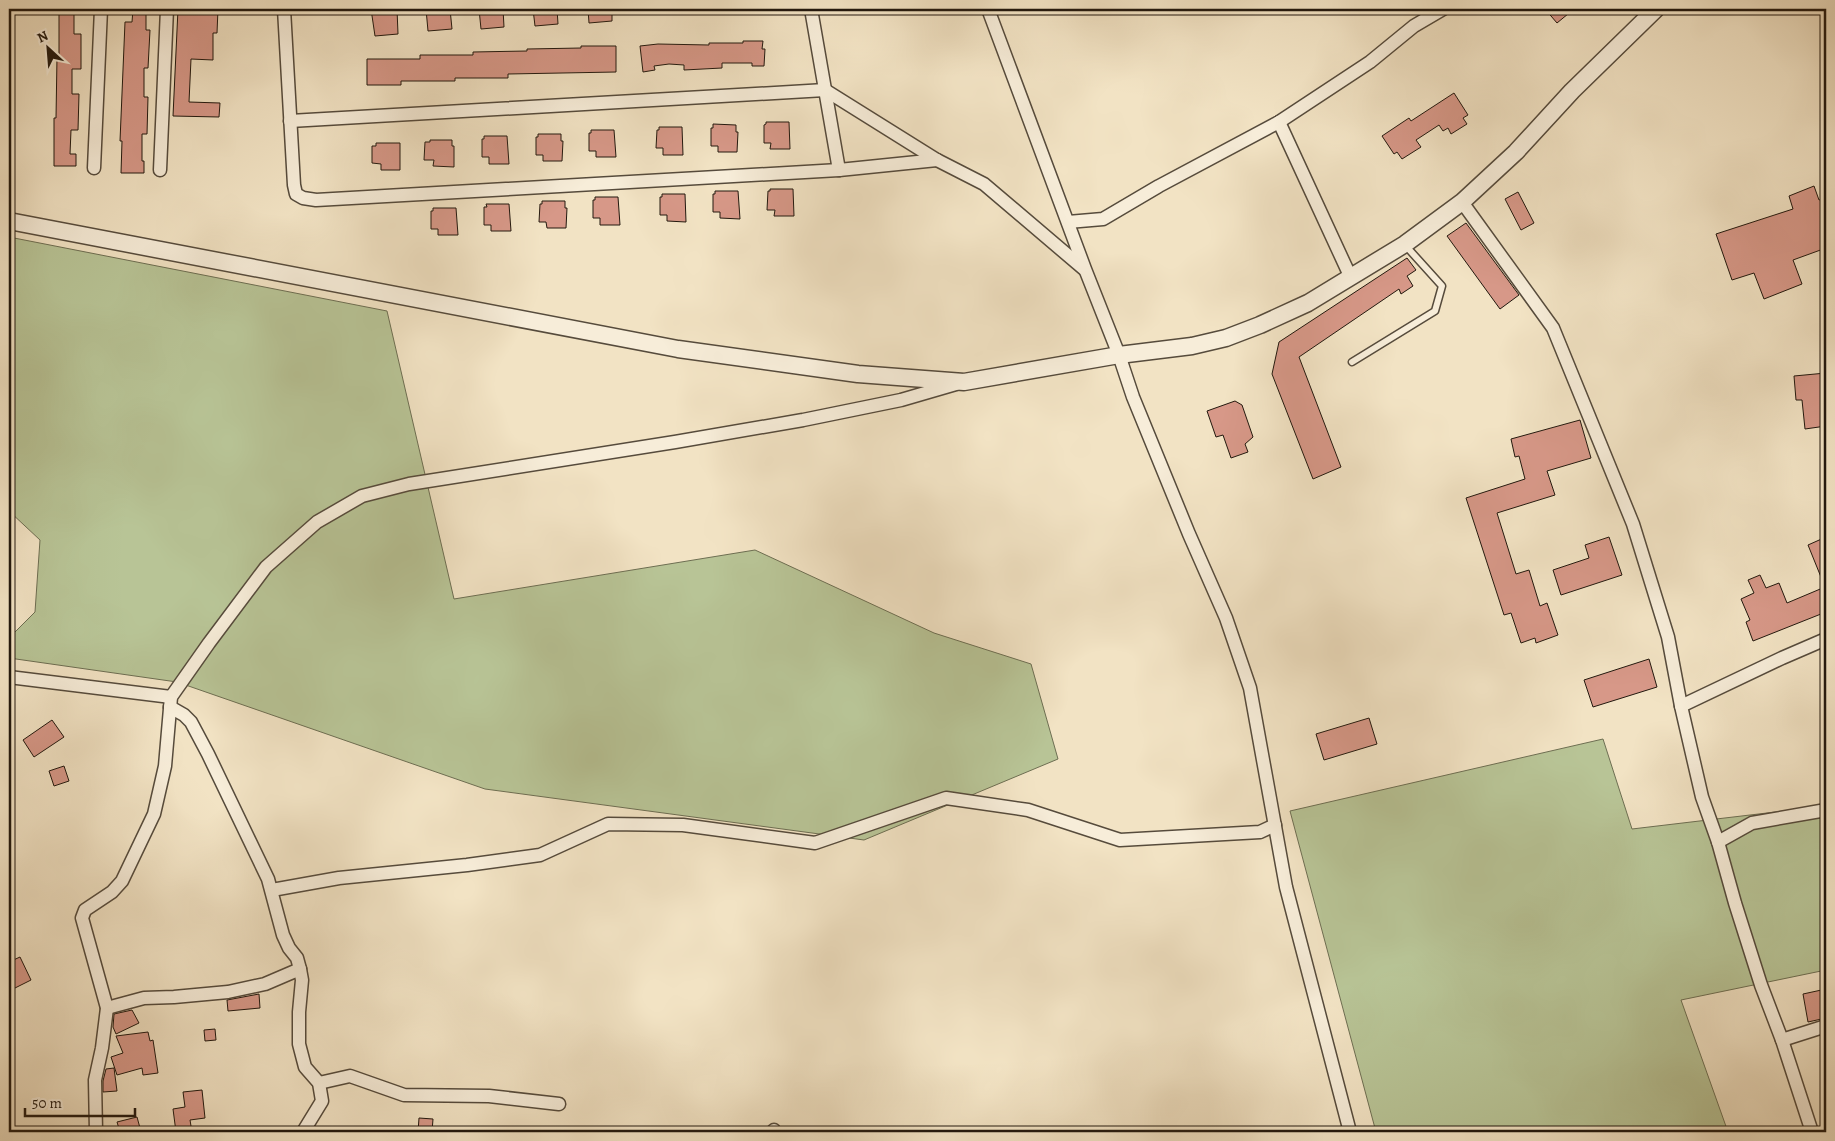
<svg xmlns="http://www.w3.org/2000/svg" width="1835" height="1141" font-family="Alegreya,serif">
  <rect width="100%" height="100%" fill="#f2e3c4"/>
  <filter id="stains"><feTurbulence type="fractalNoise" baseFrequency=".004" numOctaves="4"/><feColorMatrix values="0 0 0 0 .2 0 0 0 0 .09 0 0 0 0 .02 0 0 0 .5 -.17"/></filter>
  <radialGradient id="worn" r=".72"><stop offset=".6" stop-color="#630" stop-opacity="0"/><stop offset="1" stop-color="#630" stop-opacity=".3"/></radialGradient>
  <g fill="#b8c496" stroke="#6d6e52">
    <path d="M9,237l378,74 67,288 301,-49 179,83 97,31 27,95 -194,81 -379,-51 -308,-107 -168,-24v-20l26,-26 5,-72 -31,-29z"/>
    <path d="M1603,739l29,90 194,-23v164l-145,30 47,132h-352l-86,-321z"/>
  </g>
  <g fill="#d79888" stroke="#22180e">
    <path d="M59,9h15v25h7v35h-9v25h7l-1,36h-7l-1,24h6v12h-22v-48h2l1,-61h2z"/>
    <path d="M133,9h13v21h4l-2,38h-4v29h4l-1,37h-5v27h2v12h-23l1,-32h-2l5,-119h7z"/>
    <path d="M178,9h40l-1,24h-4v27l-22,-1 -2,43 31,1 -1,14 -46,-1z"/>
    <path d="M371,9h26l1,25 -23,2z"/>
    <path d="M426,9h24l2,20 -24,2z"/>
    <path d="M479,9h24l1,18 -23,2z"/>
    <path d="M533,9h24l1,15 -23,2z"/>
    <path d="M588,9h24v12l-23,2z"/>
    <path d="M1545,9h29l-17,14z"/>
    <path d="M743,41h20l-1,8h3l-1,17h-12v-3h-30v5l-38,2v-5l-15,-1 -15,2 1,4 -12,2 -3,-26 18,-2 51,1v-2h34z"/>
    <path d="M581,46h35v26l-108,2v4h-53v3h-54v4h-34v-26h53v-4h53v-3l54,-1v-2l54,-1z"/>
    <path d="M1454,93l14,22 -5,3 4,6 -16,10 -3,-6 -5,3 -4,-6 -23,15 5,7 -19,12 -5,-7 -3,2 -12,-18 27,-18 2,3z"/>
    <path d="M766,122h23l1,27h-20l1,-6h-7v-18l2,-1z"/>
    <path d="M713,124l23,1v7h2l-1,20h-19v-6h-7v-18h2z"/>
    <path d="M659,127h23l1,28h-20v-7h-7l1,-18h2z"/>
    <path d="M591,130h23l2,27h-20v-6h-7v-18h2z"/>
    <path d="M538,134h23v7h2l-1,20h-19v-6h-7v-18h2z"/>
    <path d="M484,136h23l2,28h-20v-7h-7v-18h2z"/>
    <path d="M430,140h22v6h2v21l-21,-1 1,-6h-10l1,-18h5z"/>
    <path d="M376,143h24v27h-19v-6l-9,-1v-17h4z"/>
    <path d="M1814,186l5,14 7,-2v50l-33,12 9,24 -38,15 -10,-26 -22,7 -16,-46 77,-25 -4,-13z"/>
    <path d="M770,189h23l1,27h-20l1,-6h-8l1,-19h2z"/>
    <path d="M715,191h23l2,28 -20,-1v-6h-7v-18h2z"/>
    <path d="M1518,192l16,31 -13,7 -16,-31z"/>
    <path d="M662,194h23l1,28 -19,-1v-6h-7v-18h2z"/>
    <path d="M595,197h23l2,28h-20v-7h-7v-18h2z"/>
    <path d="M542,201h23v7h2l-1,20h-19l-1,-6h-7l1,-18h2z"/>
    <path d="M486,204h23l2,27h-20v-6h-7v-18h3z"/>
    <path d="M433,208h23l2,27h-20v-6h-7v-18h2z"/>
    <path d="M1466,223l53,72 -19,14 -53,-73z"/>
    <path d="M1407,258l9,12 -9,6 6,10 -12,8 -2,-5 -100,68 42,110 -28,12 -41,-105 7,-32z"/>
    <path d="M1826,373v53l-21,3 -3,-29h-6l-2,-24z"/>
    <path d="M1235,401l7,4 11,32 -8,7 3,8 -17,6 -8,-23 -7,2 -9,-26z"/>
    <path d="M1580,420l11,38 -44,13 8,24 -58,18 19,61 13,-4 11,36 7,-3 11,32 -22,8 -1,-5 -14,5 -10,-30 -7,2 -38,-117 59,-19 -6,-23 -4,1 -4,-18z"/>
    <path d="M1609,537l13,38 -61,20 -8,-25 36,-12 -4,-13z"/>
    <path d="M1826,537v75l-73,29 -7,-19 4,-2 -9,-21 13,-6 -6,-13 12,-5 6,13 13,-5 8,20 38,-16 -17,-42z"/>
    <path d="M1649,659l8,28 -64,20 -9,-27z"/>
    <path d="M1369,718l8,26 -53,16 -8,-26z"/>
    <path d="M52,720l12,17 -30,20 -11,-17z"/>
    <path d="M64,766l5,15 -15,5 -5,-15z"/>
    <path d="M20,957l11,23 -18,9 -4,-8v-19z"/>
    <path d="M1826,989v29l-18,4 -5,-28z"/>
    <path d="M259,994l1,14 -32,3 -1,-11z"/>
    <path d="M132,1010l7,13 -23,11 -3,-7 1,-13z"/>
    <path d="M215,1029l1,11 -11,1 -1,-11z"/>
    <path d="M148,1032l2,9 3,-1 5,33 -15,2 -1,-7 -25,7 -6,-18 12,-4 -7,-17z"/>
    <path d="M114,1068l3,23 -14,1v-11l3,-12z"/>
    <path d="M202,1090l3,28 -15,2 2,12h-16l-3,-23 12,-2 -2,-15z"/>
    <path d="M137,1117l3,11 -20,4 -3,-10z"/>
    <path d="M419,1118l14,1 -1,13h-14z"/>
  </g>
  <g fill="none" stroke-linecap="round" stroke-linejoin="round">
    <g stroke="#564b3c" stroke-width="9">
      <path id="service" d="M1352,362l83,-51 7,-25 -37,-41"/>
    </g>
    <g stroke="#564b3c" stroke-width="15">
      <g id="minor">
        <path d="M284,9l10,176 2,9 7,4 13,2 523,-30 98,-10"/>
        <path d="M811,9l28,161"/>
        <path d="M988,9l97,260 34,86 14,42 56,137 37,84 24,70 36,199 64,245"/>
        <path d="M290,121l535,-31 112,70 47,24 100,85"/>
        <path d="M1279,122l72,156"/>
        <path d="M94,168l7,-159"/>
        <path d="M160,170l7,-161"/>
        <path d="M1462,202l91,126 80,196 35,113 13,69 21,91 16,45 17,61 26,82 21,55 30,92"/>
        <path d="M1068,222l35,-3 56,-33 120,-64 91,-60 44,-36 29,-17"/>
        <path d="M9,677l162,20"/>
        <path d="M1681,706l101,-48 44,-19"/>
        <path d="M170,707l14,8 7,7 17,32 60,125 15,56 6,13 8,10 3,11"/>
        <path d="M1718,842l34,-19 74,-13"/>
        <path d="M272,890l67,-12 128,-13 73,-10 68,-31 75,1 132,18 131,-45 82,12 92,30 140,-8 15,-7"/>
        <path d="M107,1008l37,-10 30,-1 54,-5 37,-8 35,-15 2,11 -3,32v32l6,23 14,16 3,18 -19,31"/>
        <path d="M1782,1040l44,-14"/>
        <path d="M319,1083l31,-7 54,19 85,1 70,8"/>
        <path d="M96,1132l-1,-52 7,-32 5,-40 -25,-90 3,-8 27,-18 10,-11 32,-67 11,-48 6,-69 38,-54 57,-76 51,-45 45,-26 47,-12 266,-42 128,-22 98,-20 55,-16"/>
        <path d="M772,1132l2,-2"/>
      </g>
    </g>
    <g stroke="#564b3c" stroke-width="19">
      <path id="tertiary" d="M9,221l669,128 180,25 106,8 155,-27 73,-9 34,-8 34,-13 48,-22 97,-59 57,-42 54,-50 56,-61 84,-82"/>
    </g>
    <use href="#service" stroke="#f7edd9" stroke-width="6"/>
    <use href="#minor" stroke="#f7edd9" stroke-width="12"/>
    <use href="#tertiary" stroke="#f7edd9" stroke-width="16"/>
  </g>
  <rect width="1835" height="1141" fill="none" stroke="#f2e3c4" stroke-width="30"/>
  <rect x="10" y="10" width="1815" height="1121" fill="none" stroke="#22180e" stroke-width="2.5"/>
  <rect x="15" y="15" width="1805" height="1111" fill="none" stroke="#22180e"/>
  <g transform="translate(48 48) rotate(334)" stroke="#f7edd9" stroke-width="4" paint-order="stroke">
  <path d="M0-4L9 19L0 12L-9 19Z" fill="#22180e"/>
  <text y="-8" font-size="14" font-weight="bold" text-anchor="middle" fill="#22180e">N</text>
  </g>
  <path d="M25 1108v8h110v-8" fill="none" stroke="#22180e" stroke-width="2.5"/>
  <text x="32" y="1108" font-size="15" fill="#22180e" stroke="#f7edd9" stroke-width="4" paint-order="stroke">50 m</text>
  <rect width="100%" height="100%" filter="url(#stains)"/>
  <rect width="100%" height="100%" fill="url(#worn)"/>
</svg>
